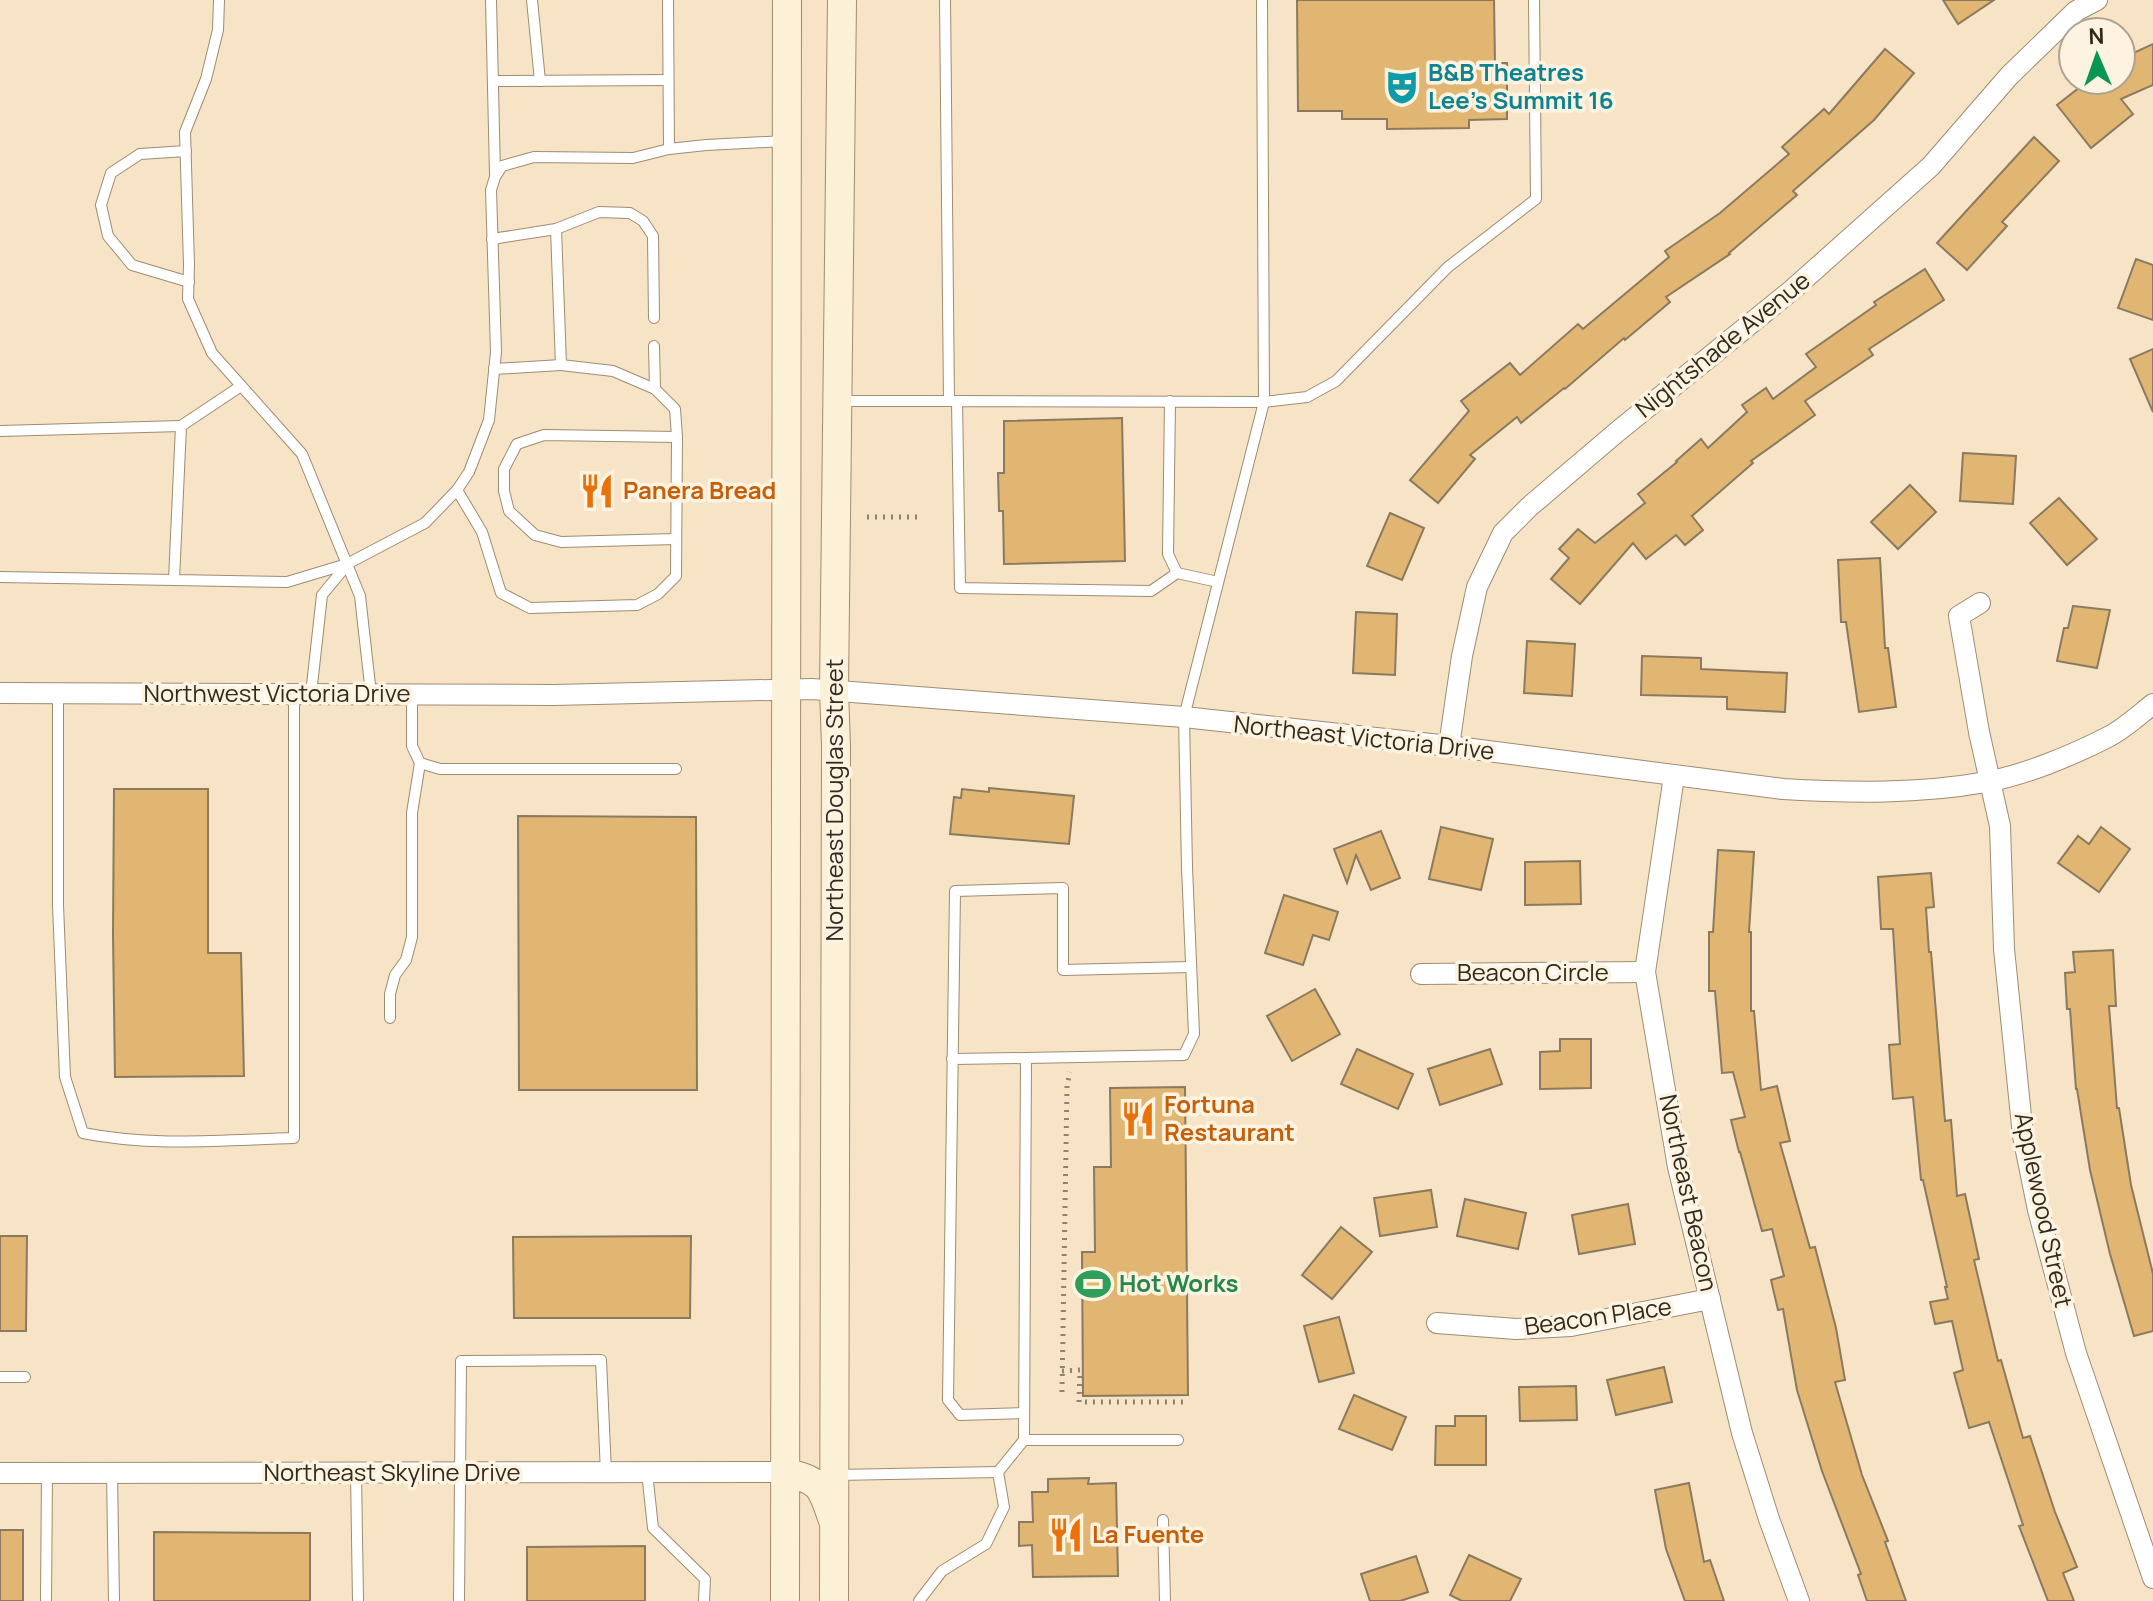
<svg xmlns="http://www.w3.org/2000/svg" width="2153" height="1601" font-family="Manrope,sans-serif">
  <rect width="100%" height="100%" fill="#f7e4c7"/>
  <g fill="#e0b672" stroke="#8b7a5f" stroke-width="2">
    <path d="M1297,0h197l1,63h12v56l-38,1v8l-82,1v-10h-45v-8h-44z"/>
    <path d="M1943,0h51l-36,24z"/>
    <path d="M2153,44v41l-32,14 12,15 -42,34 -34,-43 27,-21 7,9 16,-13h14v-11l11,-9 -3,-5z"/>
    <path d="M1885,49l29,24 -40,47 -81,71 4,4 -68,58 1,1 -64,43 4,5 -45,38 -1,-2 -59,51 -1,-1 -43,35 -4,-6 -47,38 5,4 -37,44 -28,-23 59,-69 -8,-10 49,-38 10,12 58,-51 5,5 86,-72 -4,-6 55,-38 69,-59 -7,-7 42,-38 5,5z"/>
    <path d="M2034,137l25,24 -57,61 5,4 -40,44 -30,-27z"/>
    <path d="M2136,259l17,6v55l-35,-12z"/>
    <path d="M1925,269l19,31 -75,49 4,6 -68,46 10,14 -64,46 2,2 -61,53 11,14 -18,15 -9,-10 -30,24 -13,-16 -53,61 -29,-25 18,-21 -10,-9 19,-20 17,14 50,-40 -7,-9 39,-32 -1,-1 25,-22 7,9 39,-36 -5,-7 24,-17 7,11 43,-32 -10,-13 70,-49 -2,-3z"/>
    <path d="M2153,349v63l-23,-53z"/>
    <path d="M1122,418l3,143 -121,3 -1,-53h-4l-1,-38h6v-52z"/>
    <path d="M1963,453l53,3 -3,48 -53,-3z"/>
    <path d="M1910,485l26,27 -38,37 -27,-27z"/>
    <path d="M2059,498l38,41 -30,26 -37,-42z"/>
    <path d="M1390,513l34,15 -22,52 -35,-14z"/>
    <path d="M1880,558l5,90h3l8,59 -37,5 -13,-90h-5l-3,-62z"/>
    <path d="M2073,606l37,4 -13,58 -40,-7 7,-33h4z"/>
    <path d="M1356,612l41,2 -2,61 -42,-2z"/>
    <path d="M1527,641l48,3 -3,52 -48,-3z"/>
    <path d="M1642,656l59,2v11l86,4 -2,39 -58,-3v-12l-86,-2z"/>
    <path d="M989,788l85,8 -5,48 -119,-10 4,-37 7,1 1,-9 27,3z"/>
    <path d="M114,789h94v164h33l3,123 -129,1 -2,-142z"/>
    <path d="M518,816l178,1 1,273h-178z"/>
    <path d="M1441,827l52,12 -12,51 -52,-11z"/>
    <path d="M2101,827l29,22 -31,43 -41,-29 20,-27 11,8z"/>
    <path d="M1381,831l19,47 -29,12 -15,-35 -9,28 -13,-34z"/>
    <path d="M1718,850l36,2 -5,80h2v79h3l7,79 16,-4 13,55 -10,2 30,105 5,-1 21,81 9,52 -10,2 27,93 26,66 -3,1 21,59h-39l-9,-26 3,-1 -39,-103 -25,-81 -14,-81 -5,1 -7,-30 13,-4 -12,-47 -10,2 -22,-79h-1l-8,-32 14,-3 -12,-45 -11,1 -7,-82h-6v-59h4z"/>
    <path d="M1580,861l1,43 -56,1v-43z"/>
    <path d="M1931,873l3,34 -8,1 3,44h2l14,169 6,-1 6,76 8,-2 14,65 -5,1 24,101 3,-1 22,78 7,-2 25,76 22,55 -14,6 11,28h-26l-29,-75 4,-1 -34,-103 -20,6 -15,-55 9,-3 -11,-49 -17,3 -5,-22 18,-3 -3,-12h2l-24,-107h-2l-8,-83 -20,2 -4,-54 11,-1 -7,-115h-12l-3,-52z"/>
    <path d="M1284,895l54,17 -9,28 -16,-5 -10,30 -38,-12z"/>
    <path d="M2113,950l3,56h-7l8,102h2l12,77 22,89v57l-19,5 -24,-82 -20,-84 -13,-81h-1l-6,-80h-3l-2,-36 10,-1 -2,-20z"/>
    <path d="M1315,989l25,45 -48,27 -25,-45z"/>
    <path d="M1560,1039h31v49l-51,1v-37l20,-1z"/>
    <path d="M1357,1049l56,25 -15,35 -57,-25z"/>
    <path d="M1490,1049l12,35 -62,21 -12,-36z"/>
    <path d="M1185,1087l3,308 -105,1 -1,-144h13l-1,-85h17l-1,-79z"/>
    <path d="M1431,1190l6,37 -57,9 -6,-38z"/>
    <path d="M1465,1199l61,14 -8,36 -61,-13z"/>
    <path d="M1628,1204l7,40 -56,10 -7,-39z"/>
    <path d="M1341,1227l31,25 -40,47 -30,-24z"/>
    <path d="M0,1236h27l-1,95h-26z"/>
    <path d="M691,1236l-1,82h-176l-1,-81z"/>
    <path d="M1339,1317l15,56 -35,9 -15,-56z"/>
    <path d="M1664,1367l8,35 -56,13 -9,-35z"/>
    <path d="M1576,1386l1,34 -57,1 -1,-34z"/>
    <path d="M1354,1395l52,22 -14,33 -53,-21z"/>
    <path d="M1455,1416h31v49h-51l1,-39h19z"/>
    <path d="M1089,1478l-1,6 28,-1 2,93 -85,1 -1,-32 -13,1v-24h14l-1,-30h16v-13z"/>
    <path d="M1689,1483l15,79 6,-2 14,41h-39l-19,-52 -11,-59z"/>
    <rect x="0" y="1530" width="23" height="71"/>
    <path d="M154,1532l156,1v68h-156z"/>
    <path d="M645,1546v55h-118v-54z"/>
    <path d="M1469,1555l52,24 -11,22h-48l-12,-6z"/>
    <path d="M1416,1556l12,36 -28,9h-30l-9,-27z"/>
  </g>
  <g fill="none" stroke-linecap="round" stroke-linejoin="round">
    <g stroke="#9e8c71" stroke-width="12">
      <g id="lane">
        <path d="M219,0l-1,30 -12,49 -21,53 4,133 -1,34 24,54 90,101 58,142 11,98"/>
        <path d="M491,0l4,174"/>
        <path d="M532,0l8,81"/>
        <path d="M668,0l1,149"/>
        <path d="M945,0l4,401"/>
        <path d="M493,81l175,-1"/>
        <path d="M186,151l-46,3 -29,19 -10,32 7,31 24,29 57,17"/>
        <path d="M492,239l64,-10 43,-17 31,1 13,8 10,15 1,82"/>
        <path d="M654,346l1,43"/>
        <path d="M494,369l67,-4"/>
        <path d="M241,386l-60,40 -7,154 113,2 60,-18 78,-41 32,-33 12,-18 20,-52 7,-68 -5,-162 4,-13 7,-11 32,-9 99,1 36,-9 37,-4 80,-4"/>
        <path d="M839,401h116"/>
        <path d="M1170,401l-2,153 9,19"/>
        <path d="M0,431l181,-5"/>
        <path d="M457,490l25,42 19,61 29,15 107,-3 21,-11 18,-18 1,-139 -2,-28 -20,-20 -42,-18 -52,-6 -5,-136"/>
        <path d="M676,539l-115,3 -26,-7 -26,-24 -5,-20v-22l13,-25 27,-9 133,2"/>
        <path d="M0,577l174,3"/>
        <path d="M1218,582l-41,-9 -26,18 -191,-3 -3,-187 307,1 43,-5 29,-16 112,-114 88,-68 -2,-199"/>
        <path d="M58,694v211l7,172 18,56c69,14 141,7 211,5v-444"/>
        <path d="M311,694l11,-99 24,-29"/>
        <path d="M412,694v52l8,17 20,6h236"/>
        <path d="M390,1018v-24l5,-19 11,-15 6,-23v-124l8,-50"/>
        <path d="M952,1059l74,-1"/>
        <path d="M0,1377h25"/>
        <path d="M1024,1413l-64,2 -12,-15 7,-509 108,-3v82l127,-3"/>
        <path d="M1024,1440h154"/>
        <path d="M647,1472l6,56 52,51 -1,22"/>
        <path d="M112,1473l2,128"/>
        <path d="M356,1473l2,128"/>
        <path d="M836,1475l162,-3"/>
        <path d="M1163,1520l2,81"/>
        <path d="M46,1601l1,-128"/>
        <path d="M459,1601l2,-240 140,-1 5,113"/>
        <path d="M919,1601l23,-30 44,-27 18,-37 -6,-35 26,-32 2,-382 158,-3 10,-21 -7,-167 -3,-150 80,-315 -2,-402"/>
      </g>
    </g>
    <g stroke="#9e8c71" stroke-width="22">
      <g id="street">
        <path d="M1980,603l-21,13 20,116 21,94 4,123 19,187 15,74 38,143 77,225"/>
        <path d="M0,693l554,2 258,-6 372,28 265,29 334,43c68,4 136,5 203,-7 39,-7 87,-27 122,-45 16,-8 31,-22 45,-33"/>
        <path d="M1449,746l13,-90 15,-69 26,-54 26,-26 88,-75 175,-142 139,-124 78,-90 67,-65 21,-11"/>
        <path d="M1674,776l-29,196 33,195 64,266 27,86 30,82"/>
        <path d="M1421,974l224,-2"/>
        <path d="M1437,1323l79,6 55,-3 139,-27"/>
        <path d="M0,1473l785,-1"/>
      </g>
    </g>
    <g stroke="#9e8c71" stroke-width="30">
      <g id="secondary">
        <path d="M785,1472c34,9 36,12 47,46"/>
        <path d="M785,1601l2,-1601"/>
        <path d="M834,1601l2,-855 -2,-56 8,-690"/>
      </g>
    </g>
    <g stroke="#8f836f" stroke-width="5" stroke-dasharray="2 6" stroke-linecap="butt">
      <path d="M867,517h55"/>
      <path d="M1062,1371l18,-1 -1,32h109"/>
      <path d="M1062,1392l5,-306 3,-14"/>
    </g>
    <use href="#lane" stroke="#fff" stroke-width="10"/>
    <use href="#street" stroke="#fff" stroke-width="20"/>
    <use href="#secondary" stroke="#fcf1d6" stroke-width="28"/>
  </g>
  <defs>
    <g id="theatre-bare" transform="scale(2.76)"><path d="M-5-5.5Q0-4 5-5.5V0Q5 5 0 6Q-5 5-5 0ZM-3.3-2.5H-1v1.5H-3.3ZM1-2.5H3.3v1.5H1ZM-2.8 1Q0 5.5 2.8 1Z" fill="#0f9aa8" stroke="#fef3e1" stroke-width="2.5" paint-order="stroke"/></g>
    <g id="restaurant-bare" transform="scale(2.76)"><path d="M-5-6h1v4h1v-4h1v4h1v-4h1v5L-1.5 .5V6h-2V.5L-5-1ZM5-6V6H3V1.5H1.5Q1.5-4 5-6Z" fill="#e8710a" stroke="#fef3e1" stroke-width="2.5" paint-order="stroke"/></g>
    <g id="stadium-bare" transform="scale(2.76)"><path d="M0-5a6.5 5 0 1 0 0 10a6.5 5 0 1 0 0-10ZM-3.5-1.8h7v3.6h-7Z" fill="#2e9e5b" stroke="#fef3e1" stroke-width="2.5" paint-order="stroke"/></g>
  </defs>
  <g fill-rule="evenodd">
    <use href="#theatre-bare" x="1402" y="87"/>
    <use href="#restaurant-bare" x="597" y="491"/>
    <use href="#restaurant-bare" x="1138" y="1119"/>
    <use href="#stadium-bare" x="1093" y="1284"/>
    <use href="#restaurant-bare" x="1066" y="1535"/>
  </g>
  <g text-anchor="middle" stroke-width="7" stroke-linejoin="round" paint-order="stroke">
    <g font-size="24" font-weight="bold" fill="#0d838f" stroke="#fef3e1" text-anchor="start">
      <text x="1428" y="81">B&amp;B Theatres<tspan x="1428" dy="28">Lee's Summit 16</tspan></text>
    </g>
    <g font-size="24" fill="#312a1e" stroke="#fef3e1">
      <text transform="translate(1723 345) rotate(-39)" y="8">Nightshade Avenue</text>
      <text x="277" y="702">Northwest Victoria Drive</text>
      <text transform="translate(1364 738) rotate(6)" y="8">Northeast Victoria Drive</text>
      <text transform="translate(835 800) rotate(-90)" y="8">Northeast Douglas Street</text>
      <text x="1533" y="981">Beacon Circle</text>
      <text transform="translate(1688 1193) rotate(78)" y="8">Northeast Beacon</text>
      <text transform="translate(2043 1210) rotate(78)" y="8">Applewood Street</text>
      <text transform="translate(1598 1317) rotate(-8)" y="8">Beacon Place</text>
      <text x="392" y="1481">Northeast Skyline Drive</text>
    </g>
    <g font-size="24" font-weight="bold" fill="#c56008" stroke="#fef3e1" text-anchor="start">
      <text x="623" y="499">Panera Bread</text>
      <text x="1164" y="1113">Fortuna<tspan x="1164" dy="28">Restaurant</tspan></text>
      <text x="1092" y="1543">La Fuente</text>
    </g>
    <g font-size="24" font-weight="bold" fill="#27864d" stroke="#fef3e1" text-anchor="start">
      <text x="1119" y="1292">Hot Works</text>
    </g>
  </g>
  <g transform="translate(2097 56) rotate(358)"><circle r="38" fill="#fef3e1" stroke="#aca393" stroke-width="2"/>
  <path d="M0-6L14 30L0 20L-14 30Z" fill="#079656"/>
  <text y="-12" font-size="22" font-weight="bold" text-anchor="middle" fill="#312a1e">N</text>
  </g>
</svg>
